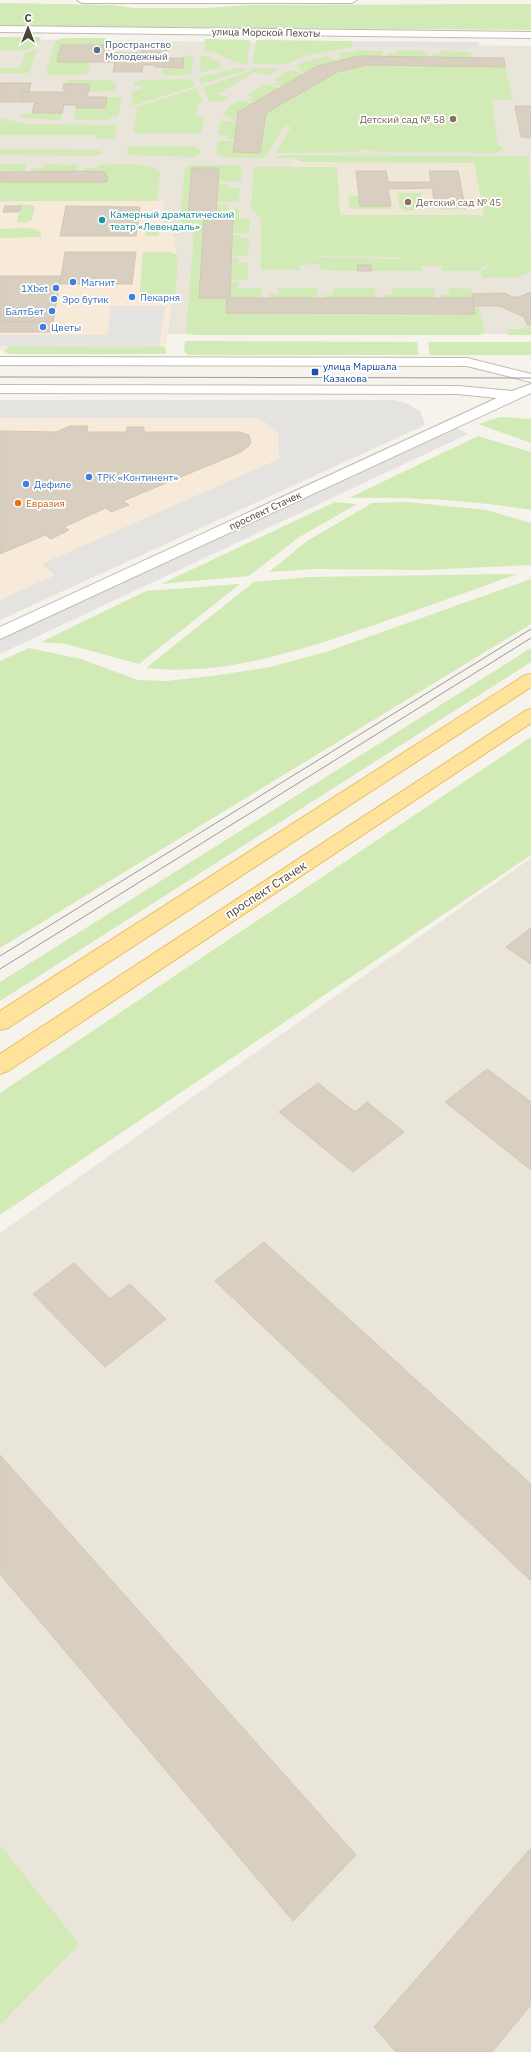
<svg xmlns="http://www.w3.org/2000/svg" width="531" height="2052" font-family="'IBM Plex Sans',sans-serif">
  <rect width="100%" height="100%" fill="#f6f3ec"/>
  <g fill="#eae5da">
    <path d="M0,39l531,7v288h-363l8,-81 -2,-15 -11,-13 -72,-24 -91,1z"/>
    <path d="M531,858v1194h-531v-819z"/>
  </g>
  <g fill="#f7ead8">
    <path d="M91,201h73l-1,24 11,13 2,15 -10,97h-166v-148z"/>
    <path d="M0,400h393l13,3 14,8 5,14 -425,195z"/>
  </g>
  <path fill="#efe8d6" d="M293,158l232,1 -2,78 -232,17z"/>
  <g fill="#d2eab5" fill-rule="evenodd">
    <path d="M0,3l113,2 20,3h75l40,-3 283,-1v26l-531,-4z"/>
    <path d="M0,37h41l-3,8 -11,5h-27z"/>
    <path d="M63,38h44l-2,7h-44l-4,17h33l-2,11 -8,2h-31l-3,-2 9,-32z"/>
    <path d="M205,39l45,1 -3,24c-16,0 -27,-13 -43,-13z"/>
    <path d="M256,40l96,1v6l-47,9 -18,8h-34z"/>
    <path d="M37,49l-8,24h-29v-5h20l6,-15z"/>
    <path d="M362,50l20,1v5h-23l-18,4 -5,-2 7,-2 -4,-3z"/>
    <path d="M395,51h32l1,6 -41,-1 -1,-3 9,1z"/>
    <path d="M441,51l30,1v6l-39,-1v-3h8z"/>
    <path d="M189,55l4,2 -2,17 -24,2 -5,-2v-6h21l1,-11z"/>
    <path d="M201,56h7l13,8 -1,4 -21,5z"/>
    <path d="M327,56l10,5 -20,5 -12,6 -7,-1 4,-2 -7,-2 9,-5z"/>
    <path d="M367,65l138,2 8,33h-21l6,46h4l1,4 -8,3 -118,-1 -16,-3v3l-85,1 15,-26 -6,-2 -18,29 -4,4h-38l-9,-3 2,-14h16v11l26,1 6,-40 71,-41z"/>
    <path d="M237,68h9l-1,3 -44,13 -3,-6z"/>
    <path d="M252,68h28l-11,7 -14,-3 -37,22 11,3 -8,5h-11l-7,-15 46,-15z"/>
    <path d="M289,70l15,4 -23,12 -7,-1 5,-3 -6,-2z"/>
    <path d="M192,79l3,7 -64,20 2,-16h9v-4h-9l2,-4 8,-2z"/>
    <path d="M73,80h34l9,3 -1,6 -3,2 -24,1 2,-8h-26l3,-3z"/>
    <path d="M266,84l13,4 -24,14 -7,-2 6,-3 -6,-2z"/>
    <path d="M197,88l6,14 -5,2 -2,12h8l-3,17h-68l4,-26z"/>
    <path d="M107,97h15l-4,19 -12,4h-32l2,-12h29z"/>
    <path d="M239,100l14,3 -15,9 -2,7h-7l1,-3h-8l7,-10z"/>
    <path d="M27,113h35l-1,7 -39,-2 -1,-2z"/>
    <path d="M0,118l26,6 91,1 -2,14h-15l-6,-4h-94z"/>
    <path d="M220,121h16l-1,18h-9l1,-4h-9z"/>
    <path d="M133,146h61l6,3v5l-8,3 -65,-2v-7z"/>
    <path d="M0,149l96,1 8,3 -9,3 -95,-1z"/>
    <path d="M291,155l238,1 2,116 -16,6h-32l-2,-7 10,-7h-4l-10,7h-35l-1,-5h-19v5h-50l-1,-6h-14l1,6 -37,-1 -1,-6 -20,1v5h-39v-51l-10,-11 3,-41h83l3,48h144l-10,-52 -170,-1 -11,-4h-19l4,-2zM315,256l86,1v2l-86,-2z"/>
    <path d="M0,164h26l-1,7 -25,1z"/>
    <path d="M44,164l34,1 -1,6 -4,1 -42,-1v-3h12z"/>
    <path d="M98,165c12,0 57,-4 62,8l-3,28h-157v-19h107l1,-5 -3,-1 1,-4 -22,-1v-3h13z"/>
    <path d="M191,165h45l6,2 -1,14h-22v-13l-27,1 -4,48h16l-5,81h28v15l248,1 -1,-8h5l6,26 -5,3h-285l-9,-2 8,-98 -14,-14 5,-54z"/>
    <path d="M218,184h10v4h12l-1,14h-22z"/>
    <path d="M397,193h24l1,15 -15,3 -7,-3z"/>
    <path d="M348,196h11l1,10h31l-1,3h-39l-2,-2z"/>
    <path d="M463,198l8,2 1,8 -2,1 -28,1 -6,-2 -1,-2h29z"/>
    <path d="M21,204l14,2 -3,14 -8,3 -7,-1z"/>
    <path d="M217,205h11v4l11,-1v10h9l2,2 -1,13h-16v-16h-16z"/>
    <path d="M147,223l13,1 -1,12h-14z"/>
    <path d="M0,229c11,0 33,-4 41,4v4l-41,1z"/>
    <path d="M233,235h6l1,3h9l-1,18h-16z"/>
    <path d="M143,252h27l8,3 -3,43 -4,3 -32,1z"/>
    <path d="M232,258h7v5h9v17h-17z"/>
    <path d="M231,282h7v6h24v10h-32z"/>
    <path d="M278,288h39l1,10h-49v-4h9z"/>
    <path d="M333,288h42l1,10h-53v-3h10z"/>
    <path d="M392,288h42l1,10h-52v-3h10z"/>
    <path d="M449,288l22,1 1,9h-31v-3h9z"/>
    <path d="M523,327h8v8h-22l-2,-6h16z"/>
    <path d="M185,341l232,1 1,13h-230l-4,-4z"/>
    <path d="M428,342h103v13h-101z"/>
    <path d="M11,346l148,1h5l2,3v4h-156l-5,-2 -1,-2z"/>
    <path d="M500,417l31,2v24l-53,-19z"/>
    <path d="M478,436l53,16v58c-61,-10 -121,-13 -182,-12z"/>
    <path d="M335,502l22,2 -59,34 -49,38 -88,8z"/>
    <path d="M408,502l78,8 45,13v42l-108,5 -108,-1 -46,3 38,-31 65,-38z"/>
    <path d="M517,574c-48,18 -95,34 -143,51 -72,25 -151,52 -228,43l108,-86 55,-5z"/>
    <path d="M531,579v45l-531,324v-287l29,-13 52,11 57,21 29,1 52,-6 51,-8 56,-15z"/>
    <path d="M240,584l-101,80 -73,-20 -25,-2 105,-51z"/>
    <path d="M531,648v14l-531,339v-19z"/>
    <path d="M531,737v118l-531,360v-122z"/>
    <path d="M0,1845l79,99 -79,81z"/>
  </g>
  <g fill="#e5e3e0">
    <path d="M352,41l127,1v6l-127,-1z"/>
    <path d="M111,306h54l-6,41 -159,-1v-11h107z"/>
    <path d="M0,400h393l13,3 14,8 5,14 -425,195v-20l55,-25 -13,-11 237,-105 -1,-27 -19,-14h-259z"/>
    <path d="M457,428l11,6 -468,220v-15z"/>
  </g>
  <g fill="#d8cfc1" stroke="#d3c7b4">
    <path d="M61,45h44l-1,8h39v-2h-2l1,-5h25l-2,12h19l-1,10 -28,-1v-2h-12l-1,7h-29l2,-10h-58z"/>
    <path d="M359,56l145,2 1,9 -138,-2 -30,7 -71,41 -6,40 -27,-1 5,-40 79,-46z"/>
    <path d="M0,83h31l-2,9h-5l-3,10h-21z"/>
    <path d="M64,84h26l-3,13h20l-2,11h-29l1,-3h-13l-2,8h-30l3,-11h-14l3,-10h40l1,-3h-2z"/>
    <path d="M515,106h16v32l-10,-1z"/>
    <path d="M192,168h27l-3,49h17l-3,81h242l3,16 -249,-1 1,-15h-28l5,-81h-16z"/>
    <path d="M87,171l19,1 -1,4h3l-1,6h-107v-10z"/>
    <path d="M356,171h30l2,11h43l-2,-11h29l7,35h-30l-3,-18 -44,1 3,17h-31z"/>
    <path d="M5,206h16l-2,6h-16z"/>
    <path d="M66,206l74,1 -4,29h-76z"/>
    <path d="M65,252h71l-4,32h-72z"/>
    <path d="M357,265h14l1,6h-14z"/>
    <path d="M0,276h61l-8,46h-53z"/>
    <path d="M531,292v33h-4l-3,-8 -25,-11h-25l-2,-12 33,-1 7,4h7z"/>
    <path d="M0,322h53l-2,10h-51z"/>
    <path d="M70,426h18l-1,6h39l1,-5h17v5h95l10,3 2,7 -2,4 -8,6 -118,49 6,4 -18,7 -5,-4 -42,19 5,3 -18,9 -6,-4 -45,19v-123l56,1z"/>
    <path d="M531,928v36l-25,-17z"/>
    <path d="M487,1069l44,33v68l-86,-68z"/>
    <path d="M318,1083l37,29 12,-10 37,30 -51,40 -74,-60z"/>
    <path d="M264,1242l267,242v97l-316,-300z"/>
    <path d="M74,1263l36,36 20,-15 36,35 -61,48 -72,-73z"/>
    <path d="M0,1455l356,400 -63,66 -293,-347z"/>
    <path d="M531,1848v157l-39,47h-96l-22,-25z"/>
  </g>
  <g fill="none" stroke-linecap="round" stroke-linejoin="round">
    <g stroke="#c2bbae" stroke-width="2">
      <g id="minor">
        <path d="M77,0h280l-5,3h-270z"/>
        <path d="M0,26l531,6v6l-531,-6z"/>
        <path d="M0,357l467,1 64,16v8l-64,-16 -467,-1z"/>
        <path d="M531,384v9l-531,246v-12l497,-229 -39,-4 -458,-1v-8l458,1 54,5z"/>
      </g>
    </g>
    <g stroke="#e6c16a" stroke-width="2">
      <g id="major">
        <path d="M531,674v13l-523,341 -8,2v-19l525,-336z"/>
        <path d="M531,709v14l-523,348 -8,3v-20l525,-343z"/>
      </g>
    </g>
    <use href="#minor" fill="#fff" fill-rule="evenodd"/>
    <use href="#major" fill="#ffe39c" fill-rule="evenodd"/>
    <g stroke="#9a9a9a" stroke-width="1">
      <path d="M0,377l531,1"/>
      <path d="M0,956l531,-327"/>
      <path d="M0,969l531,-331"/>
    </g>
  </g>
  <circle fill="#5c6f8a" stroke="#fff" stroke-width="1.5" cx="97" cy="50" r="4"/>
  <g fill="#8d6e63" stroke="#fff" stroke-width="1.5">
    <circle cx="453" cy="119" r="4"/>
    <circle cx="408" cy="202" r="4"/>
  </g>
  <circle fill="#0f9aa8" stroke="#fff" stroke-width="1.5" cx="102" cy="220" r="4"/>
  <g fill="#3f7fe0" stroke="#fff" stroke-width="1.5">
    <circle cx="73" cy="282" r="4"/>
    <circle cx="56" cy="288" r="4"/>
    <circle cx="132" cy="297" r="4"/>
    <circle cx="54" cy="299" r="4"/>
    <circle cx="52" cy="311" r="4"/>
    <circle cx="43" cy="327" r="4"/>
    <circle cx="89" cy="477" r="4"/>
    <circle cx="26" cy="484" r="4"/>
  </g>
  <rect fill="#1a4fb4" stroke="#fff" stroke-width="1.5" x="311" y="368" width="8" height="8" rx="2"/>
  <circle fill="#e8710a" stroke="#fff" stroke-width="1.5" cx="18" cy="503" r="4"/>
  <g text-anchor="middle" stroke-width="3.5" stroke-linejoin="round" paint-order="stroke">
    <g font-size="10" fill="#4b4439" stroke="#fff">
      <text transform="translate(266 32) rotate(1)" y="4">улица Морской Пехоты</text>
      <text transform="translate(265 510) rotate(-25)" y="4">проспект Стачек</text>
    </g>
    <g font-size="10" fill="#4e5e75" stroke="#fff" text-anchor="start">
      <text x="105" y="48">Пространство<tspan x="105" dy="12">Молодежный</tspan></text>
    </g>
    <g font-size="10" fill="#785e54" stroke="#fff" text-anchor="end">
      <text x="445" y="123">Детский сад № 58</text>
      <text x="416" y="206" text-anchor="start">Детский сад № 45</text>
    </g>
    <g font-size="10" fill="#0d838f" stroke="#fff" text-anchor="start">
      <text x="110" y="218">Камерный драматический<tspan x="110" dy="12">театр «Левендаль»</tspan></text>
    </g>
    <g font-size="10" fill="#366cbe" stroke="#fff" text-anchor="start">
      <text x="81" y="286">Магнит</text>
      <text x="48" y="292" text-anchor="end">1Хbet</text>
      <text x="140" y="301">Пекарня</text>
      <text x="62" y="303">Эро бутик</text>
      <text x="44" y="315" text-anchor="end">БалтБет</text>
      <text x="51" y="331">Цветы</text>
      <text x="97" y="481">ТРК «Континент»</text>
      <text x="34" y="488">Дефиле</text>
    </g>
    <g font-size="10" fill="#164399" stroke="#fff" text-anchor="start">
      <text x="323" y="370">улица Маршала<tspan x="323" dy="12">Казакова</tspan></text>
    </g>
    <g font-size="10" fill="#c56008" stroke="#fff" text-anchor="start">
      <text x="26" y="507">Евразия</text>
    </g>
    <g font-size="12" fill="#4b4439" stroke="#fff">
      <text transform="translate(266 890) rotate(-33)" y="4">проспект Стачек</text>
    </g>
  </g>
  <g transform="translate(28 28)" stroke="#ffffff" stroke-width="3" paint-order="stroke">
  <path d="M0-3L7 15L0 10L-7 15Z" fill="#4b4439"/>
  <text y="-6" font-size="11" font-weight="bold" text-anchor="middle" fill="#4b4439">С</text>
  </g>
</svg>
